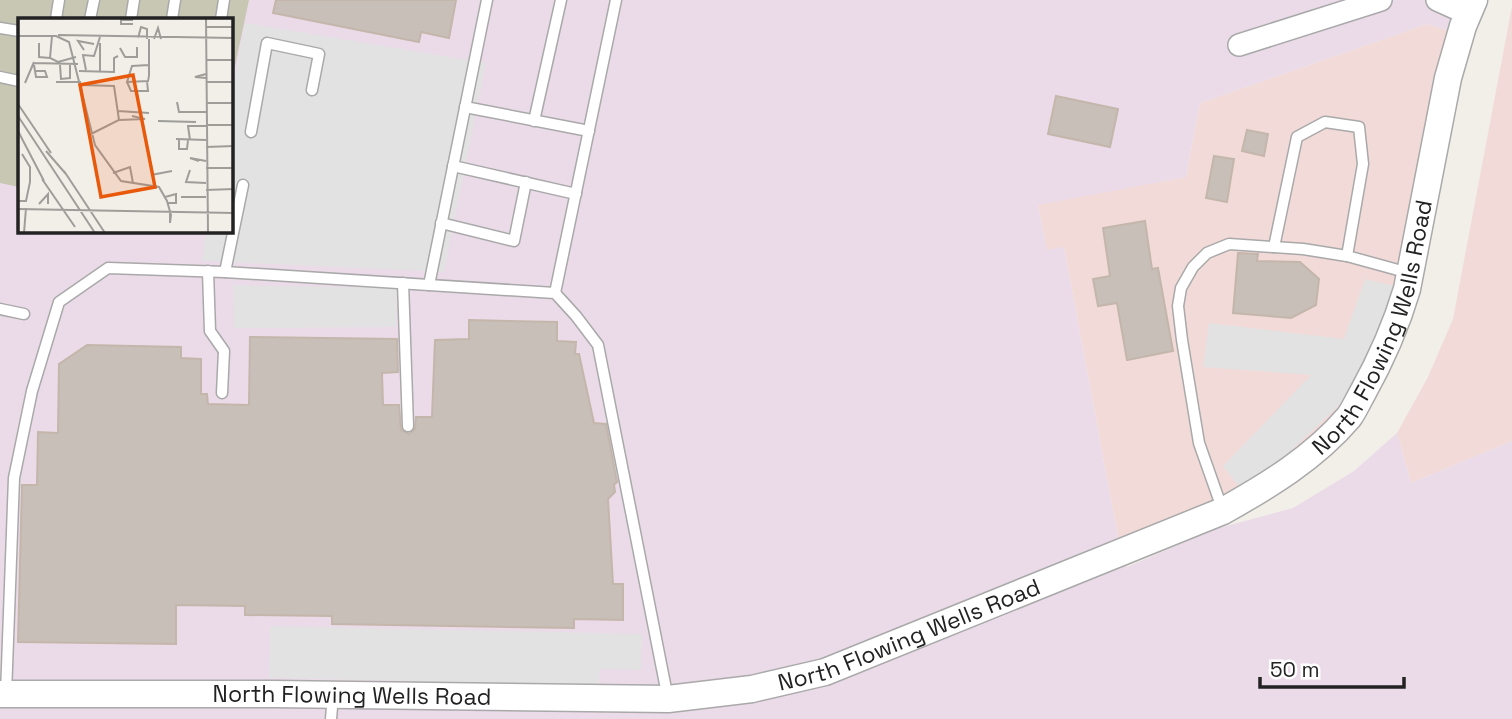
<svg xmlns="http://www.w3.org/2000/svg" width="1512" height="719" font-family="'Space Grotesk',sans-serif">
  <rect width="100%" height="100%" fill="#f2efe9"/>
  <g fill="#f2dad9">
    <path d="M1512,6v435l-101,42 -14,-50 31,-56 25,-58z"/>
    <path d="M1427,24l20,6 -53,271 -49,104 -60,57 -93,51 -73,30 -55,-296 -17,4 -9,-47 148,-27 14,-74z"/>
  </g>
  <path fill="#ebdbe8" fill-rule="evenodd" d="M0,0h1458l-11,30 -20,-6 -227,79 -14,74 -148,28 9,45 17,-3 55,296 8,24 88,-38 78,-21 61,-37 43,-38 14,50 101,-42v278h-1512zM19,19h212v212h-212z"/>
  <path fill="#c7c7b4" d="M0,0h249l-18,85v-66h-212v168l-19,-4z"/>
  <g fill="#e2e2e2">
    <path d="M245,23l241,40 -42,209 -242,-11 4,-30h25v-132z"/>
    <path d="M1365,279l29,7 -23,72 -20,36 -75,71 -37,22 -16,-21 88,-91 -108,-8 6,-44 135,16z"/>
    <path d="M233,285l164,3 -1,39 -162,1z"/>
    <path d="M270,626l372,8 -1,36 -41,-1 -1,16 -330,-7z"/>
  </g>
  <g fill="#c7bfb8" stroke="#c4b6ab" stroke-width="2">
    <path d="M276,0h180l-7,38 -28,-6 -2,10 -146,-29z"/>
    <path d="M1056,96l62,13 -8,38 -62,-13z"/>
    <path d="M1247,130l21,4 -4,22 -22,-5z"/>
    <path d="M1214,156l20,3 -7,43 -21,-4z"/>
    <path d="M1145,221l7,48 6,-1 15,83 -46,9 -10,-57 -19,3 -5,-27 17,-3 -7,-48z"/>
    <path d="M1238,253l20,1 -1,7 43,1 19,17 -3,26 -25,13 -58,-5z"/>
    <path d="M469,320l88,2v19l19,1 -1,12h4l15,69 12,1 11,58 -3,3 1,7 -7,7 5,85h10v36l-49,-1v9l-242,-4v-8l-87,-1v-9l-69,-1v39l-158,-2 4,-157h15l1,-53 20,1 1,-69 28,-19 94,2v11l20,1v35h6l1,10 41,1 1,-68 147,2 1,33 -16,1 1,32h16l2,25 8,4 6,-5 1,-12h16l3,-77 34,-1z"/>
  </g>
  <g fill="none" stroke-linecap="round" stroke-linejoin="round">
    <g stroke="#a9a9a9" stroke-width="13">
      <g id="service">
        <path d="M56,19l3,-19"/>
        <path d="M90,19l4,-19"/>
        <path d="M131,19l3,-19"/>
        <path d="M172,19l3,-19"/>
        <path d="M221,19l3,-19"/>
        <path d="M0,28l19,3"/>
        <path d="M0,77l19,4"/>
        <path d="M465,107l124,24"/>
        <path d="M534,121l27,-121"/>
        <path d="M251,132l16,-89 52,11 -7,36"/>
        <path d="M453,166l123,28"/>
        <path d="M441,223l73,18 12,-59"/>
        <path d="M1274,247l23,-110 28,-15 34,5 4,37 -16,92"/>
        <path d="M208,271l2,60 14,20 -2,42"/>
        <path d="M225,272l18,-87"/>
        <path d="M403,283l5,143"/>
        <path d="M429,285l58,-285"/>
        <path d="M555,293l61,-293"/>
        <path d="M0,309l24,5"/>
        <path d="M1223,511l-24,-68 -17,-103 -4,-34 3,-18 12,-21 14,-14 22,-9 74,5 44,7 62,17"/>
        <path d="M6,694l8,-216 18,-87 27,-89 49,-34 117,4 330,21 21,23 22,29 70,354"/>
        <path d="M331,719l2,-24"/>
      </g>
    </g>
    <g stroke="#a9a9a9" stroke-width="24">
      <g id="minor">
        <path d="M1437,0l31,14"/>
        <path d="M1239,45l142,-45"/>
      </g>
    </g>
    <g stroke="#a9a9a9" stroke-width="29">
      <g id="tertiary">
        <path id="s1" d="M0,694h273l395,5 84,-10 73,-17 398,-161c46,-26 91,-53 126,-94 5,-7 9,-16 13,-23 19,-34 34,-68 45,-105l41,-211 15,-52 11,-26"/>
      </g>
    </g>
    <use href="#service" stroke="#fff" stroke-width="10"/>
    <use href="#minor" stroke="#fff" stroke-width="21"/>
    <use href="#tertiary" stroke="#fff" stroke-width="26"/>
  </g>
  <g text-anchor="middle" stroke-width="5" stroke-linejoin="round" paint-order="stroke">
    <g font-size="23" fill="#222" stroke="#fff">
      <text dy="8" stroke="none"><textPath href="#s1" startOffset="1507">North Flowing Wells Road</textPath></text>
      <text dy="8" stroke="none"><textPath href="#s1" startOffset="919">North Flowing Wells Road</textPath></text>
      <text dy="8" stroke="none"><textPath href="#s1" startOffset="352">North Flowing Wells Road</textPath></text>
    </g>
  </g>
  <g transform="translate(18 18)">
    <rect width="215" height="215" fill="#f2efe9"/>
    <path fill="none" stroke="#9f9d99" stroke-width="2" d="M188,0l2,215M115,2h-12v4h12M188,9h28M40,17l176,3M0,18h38l13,6 26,103 26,36 38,6 8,14 4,14 -1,8v-11M34,18l-2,22 8,4 18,-5M120,20l3,-11 6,2v10M136,21l4,-11 3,11M21,25v14l11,1M82,25v28M102,30l5,9h12v-10M66,32l-6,-9 16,3M188,42h28M15,45l45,1M16,47l2,12h11l-2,-6h-10M42,47l1,14 9,-1v-13M131,47l-17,1 -5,16 21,-1 1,-5v-37M68,52l-3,-15 11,1 6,-19M61,53l35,1v-14l4,-2M188,56l-11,3 11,1M10,58l-3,7 9,-21M38,64h25M109,64l4,9h17l-1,-10M188,64h28M64,67l32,1 5,34 -28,14M159,84l2,10h28M189,85h27M0,86l33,49M100,93l31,2M0,98l77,117M101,102l26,-1 -13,-3M140,103l38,1M189,107h27M0,113l26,50M158,121l30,1M161,121v10h8l1,-9M172,122l-2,-14h19M188,129l28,-1M28,133l20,23M181,143l-9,-3 16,3M188,150h28M172,152l-4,12 20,1M46,153l41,62M95,155l17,-6 3,16M133,157l21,-4M24,161l33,48M188,172l28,-1M147,179l11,-3v9h-8M163,179h25M0,183h8l4,-19v-15l-8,-13M21,186l9,-10v10M0,191l216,4M6,215l2,-25"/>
    <path fill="#e8590c" fill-opacity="0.15" stroke="#e8590c" stroke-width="3.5" d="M115,57l22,112 -54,10 -21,-112z"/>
    <rect width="215" height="215" fill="none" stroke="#222" stroke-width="3.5"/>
  </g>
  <path d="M1260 677v10h144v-10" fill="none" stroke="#222222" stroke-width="3.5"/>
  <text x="1270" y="677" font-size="21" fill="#222222" stroke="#ffffff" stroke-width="5" paint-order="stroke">50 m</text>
</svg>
